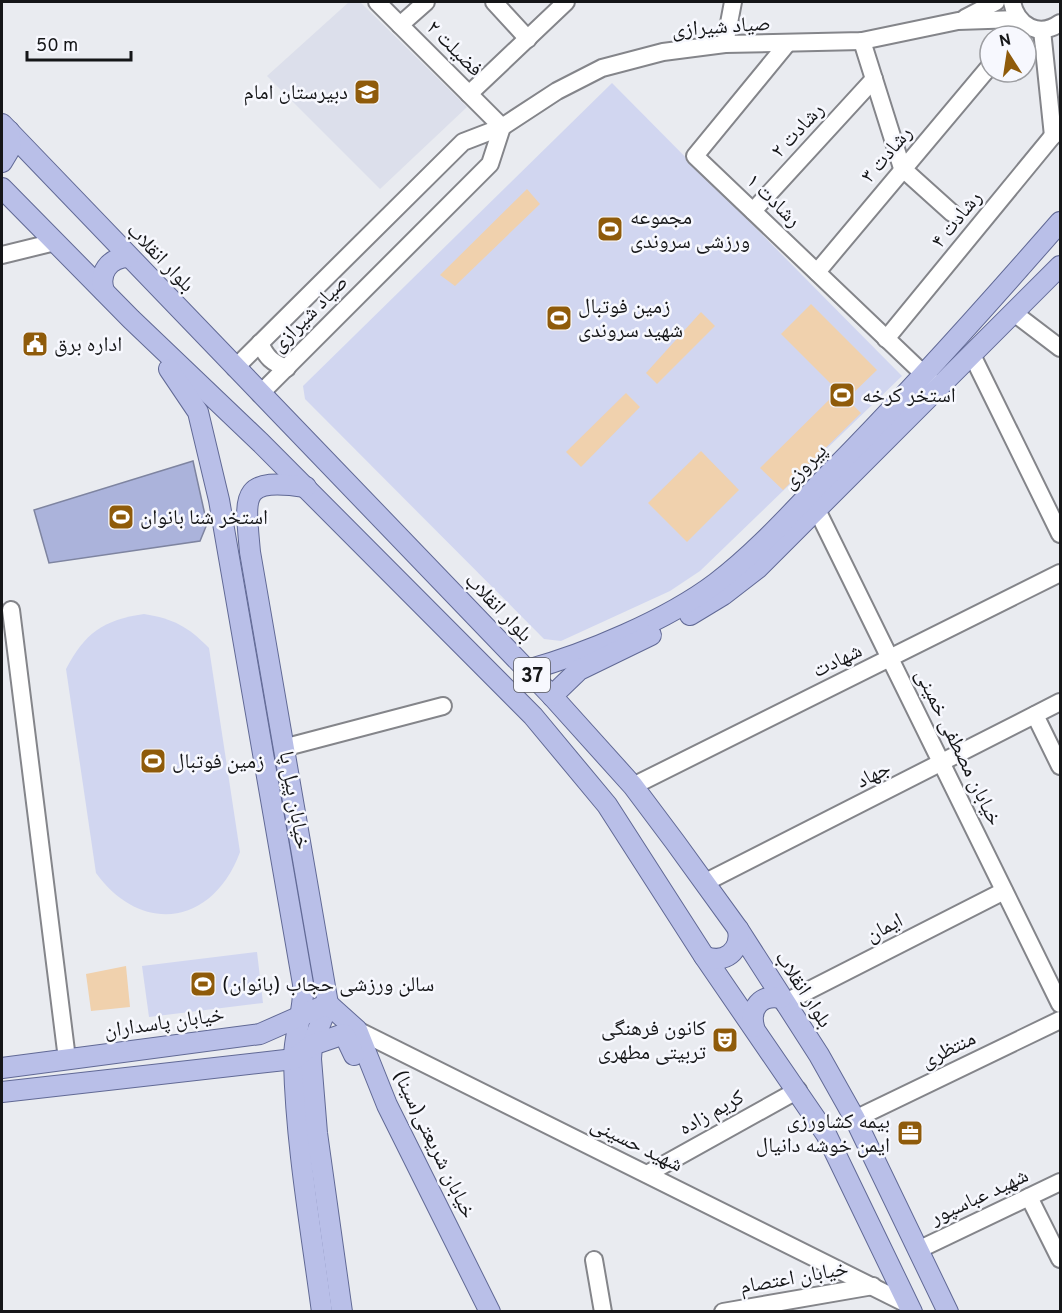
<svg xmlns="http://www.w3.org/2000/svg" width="1062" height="1313" font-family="Overpass,'Noto Naskh Arabic',sans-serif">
  <rect width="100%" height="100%" fill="#e9ebf0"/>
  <path fill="#dcdfeb" d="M349,2h11l107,105 -87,82 -113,-113z"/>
  <g fill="#d1d6f0">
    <path d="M612,83l290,293 -202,195 -30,20 -109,50 -17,-2 -239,-240 -2,-13z"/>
    <path d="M144,614c30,5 43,12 65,34l31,204c-27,73 -98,84 -144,21l-30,-204c19,-36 37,-49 78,-55z"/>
    <path d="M257,952l6,51 -114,14 -7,-51z"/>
  </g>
  <path fill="#abb3db" stroke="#7e84a0" stroke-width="1.5" d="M193,461l14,63 -7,17 -151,22 -15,-53z"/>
  <g fill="#f0d1ad">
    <path d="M527,189l13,15 -85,82 -15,-11z"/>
    <path d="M811,304l66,66 -30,29 14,14 -78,77 -23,-22 78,-77 -57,-57z"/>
    <path d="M701,312l14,14 -58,58 -11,-11z"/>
    <path d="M626,393l14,14 -59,60 -15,-15z"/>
    <path d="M701,451l38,39 -52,52 -39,-39z"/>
    <path d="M126,966l4,41 -39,4 -5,-37z"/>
  </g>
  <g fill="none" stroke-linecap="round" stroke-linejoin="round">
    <g stroke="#84858a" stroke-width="20">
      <g id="minor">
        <path d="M377,2l125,125"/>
        <path d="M494,2l34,37"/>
        <path d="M1012,2c5,24 27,36 48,21"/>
        <path d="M965,18l31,-16"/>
        <path d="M400,25l26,-23"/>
        <path d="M1042,30l11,106"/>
        <path d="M862,41l40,127 50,45"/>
        <path d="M725,44l8,-42"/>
        <path d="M787,44l-92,112 238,227"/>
        <path d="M469,94l97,-92"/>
        <path d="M753,211l121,-132"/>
        <path d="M2,255l53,-13"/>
        <path d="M817,272l173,-206"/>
        <path d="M1014,313l46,35"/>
        <path d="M886,339l174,-212"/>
        <path d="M260,343c6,14 12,20 27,25"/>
        <path d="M972,355l88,179"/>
        <path d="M235,368l228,-226 39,-15 55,-36 45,-23 61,-16 62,-8 137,-3 96,-20 60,-2"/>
        <path d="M260,394l230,-230 12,-37"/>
        <path d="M817,510l243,494"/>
        <path d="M11,610l56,449"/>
        <path d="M1035,715l25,51"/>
        <path d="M283,748l160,-42"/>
        <path d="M633,786l427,-213"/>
        <path d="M704,883l356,-181"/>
        <path d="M784,1003l220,-112"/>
        <path d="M351,1032l6,-2 552,275"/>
        <path d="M855,1119l205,-99"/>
        <path d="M647,1174l151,-84"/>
        <path d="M1029,1197l31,62"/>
        <path d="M918,1250l142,-68"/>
        <path d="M594,1260l9,52"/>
        <path d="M723,1312l150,-26"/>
      </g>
    </g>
    <g stroke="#616995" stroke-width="22">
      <g id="major">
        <path d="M2,124l550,572 81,90 42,56 63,87 81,126 36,64 93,193"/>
        <path d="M2,162l9,-15 -2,-16"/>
        <path d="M2,188l129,131 130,124 272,273 74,89 97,151 122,178 86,178"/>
        <path d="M104,291c-6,-18 5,-33 24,-34"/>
        <path d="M169,369l29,43 21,88 84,484c2,27 -10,51 -9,77 2,84 17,168 28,251"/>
        <path d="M306,487c-67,-10 -61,8 -56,65l78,452 -16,41 -1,14 6,74 25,179"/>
        <path d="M690,615l33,-20 35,-27 302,-302"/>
        <path d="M527,670c59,-16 140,-50 189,-87 42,-32 77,-72 114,-110 80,-81 155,-165 230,-251"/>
        <path d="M552,696l27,-26 72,-35"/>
        <path d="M704,956c20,9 38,-5 34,-27"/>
        <path d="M754,1027c-5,-19 7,-33 27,-29"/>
        <path d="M2,1068l258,-34 68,-30 29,26 30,75 103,207"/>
        <path d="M2,1092l292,-33 18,-14 32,-11 10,21"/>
      </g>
    </g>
    <use href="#minor" stroke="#fff" stroke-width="16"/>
    <use href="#major" stroke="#b9bfe8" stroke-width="20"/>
  </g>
  <defs>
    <g id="school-square" transform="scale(1.35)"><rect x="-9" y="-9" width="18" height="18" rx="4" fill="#8f5b0a" stroke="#f7f8fe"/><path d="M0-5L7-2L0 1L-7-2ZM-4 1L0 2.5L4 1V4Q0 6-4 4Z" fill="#fff"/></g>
    <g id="stadium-square" transform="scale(1.35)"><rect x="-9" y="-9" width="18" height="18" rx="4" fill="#8f5b0a" stroke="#f7f8fe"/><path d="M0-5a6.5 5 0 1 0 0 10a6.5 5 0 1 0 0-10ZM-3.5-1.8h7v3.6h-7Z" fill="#fff"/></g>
    <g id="civic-square" transform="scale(1.35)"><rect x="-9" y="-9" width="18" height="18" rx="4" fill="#8f5b0a" stroke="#f7f8fe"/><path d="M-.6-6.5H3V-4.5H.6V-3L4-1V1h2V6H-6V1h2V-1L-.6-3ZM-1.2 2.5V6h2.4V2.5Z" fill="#fff"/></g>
    <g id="theatre-square" transform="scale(1.35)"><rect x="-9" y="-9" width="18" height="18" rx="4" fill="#8f5b0a" stroke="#f7f8fe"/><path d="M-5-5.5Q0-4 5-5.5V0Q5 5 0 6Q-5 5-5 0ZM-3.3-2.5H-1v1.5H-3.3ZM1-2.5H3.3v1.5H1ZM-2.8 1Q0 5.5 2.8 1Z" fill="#fff"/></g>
    <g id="office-square" transform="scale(1.35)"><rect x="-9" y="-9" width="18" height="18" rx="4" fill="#8f5b0a" stroke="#f7f8fe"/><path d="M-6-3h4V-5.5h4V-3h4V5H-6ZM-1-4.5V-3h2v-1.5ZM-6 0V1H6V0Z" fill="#fff"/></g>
  </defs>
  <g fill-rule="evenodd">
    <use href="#school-square" x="367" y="92"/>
    <use href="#stadium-square" x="610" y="229"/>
    <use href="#stadium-square" x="559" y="318"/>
    <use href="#civic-square" x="35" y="344"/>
    <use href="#stadium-square" x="842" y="395"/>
    <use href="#stadium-square" x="121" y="517"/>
    <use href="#stadium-square" x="153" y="761"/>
    <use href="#stadium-square" x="203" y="984"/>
    <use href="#theatre-square" x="725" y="1040"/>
    <use href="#office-square" x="910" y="1133"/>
  </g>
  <g text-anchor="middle" stroke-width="5" stroke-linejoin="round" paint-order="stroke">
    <rect fill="#f7f8fe" stroke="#595a5d" stroke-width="1.5" x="514" y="658" width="36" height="34" rx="4.5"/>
    <g font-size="20" font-weight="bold" fill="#151618">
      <text x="532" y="682">37</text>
    </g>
    <g font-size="21" fill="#151618" stroke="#f7f8fe">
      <text transform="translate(721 26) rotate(-4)" y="7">صیاد شیرازی</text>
      <text transform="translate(455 48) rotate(45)" y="7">فضیلت ۲</text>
      <text transform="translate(797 130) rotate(-47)" y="7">رشادت ۲</text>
      <text transform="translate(886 154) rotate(-50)" y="7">رشادت ۳</text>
      <text transform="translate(774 200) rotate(44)" y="7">رشادت ۱</text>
      <text transform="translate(956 219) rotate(-51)" y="7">رشادت ۴</text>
      <text transform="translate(161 257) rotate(46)" y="7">بلوار انقلاب</text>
      <text transform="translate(309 313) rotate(-45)" y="7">صیاد شیرازی</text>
      <text transform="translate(804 466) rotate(-46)" y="7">پیروزی</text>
      <text transform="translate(499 607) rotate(46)" y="7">بلوار انقلاب</text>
      <text transform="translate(837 660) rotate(-26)" y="7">شهادت</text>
      <text transform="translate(959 747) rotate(64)" y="7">خیابان مصطفی خمینی</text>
      <text transform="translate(873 774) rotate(-27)" y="7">جهاد</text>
      <text transform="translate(295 800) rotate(80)" y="7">خیابان پیل پا</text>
      <text transform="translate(884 927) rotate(-27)" y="7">ایمان</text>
      <text transform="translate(804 989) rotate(57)" y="7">بلوار انقلاب</text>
      <text transform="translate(164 1022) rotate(-8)" y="7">خیابان پاسداران</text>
      <text transform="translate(948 1049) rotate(-26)" y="7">منتظری</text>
      <text transform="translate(711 1112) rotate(-29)" y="7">کریم زاده</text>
      <text transform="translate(435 1144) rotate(64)" y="7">خیابان شریعتی(سینا)</text>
      <text transform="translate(637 1144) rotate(26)" y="7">شهید حسینی</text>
      <text transform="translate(979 1196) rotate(-25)" y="7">شهید عباسپور</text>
      <text transform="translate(794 1277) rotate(-10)" y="7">خیابان اعتصام</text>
    </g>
    <g font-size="21" fill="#151618" stroke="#f7f8fe" text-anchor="start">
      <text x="348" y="99" text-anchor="end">دبیرستان امام</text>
      <text x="630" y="224">مجموعه<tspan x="630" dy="24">ورزشی سروندی</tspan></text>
      <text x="578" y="313">زمین فوتبال<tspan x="578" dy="24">شهید سروندی</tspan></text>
      <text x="54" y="351">اداره برق</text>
      <text x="862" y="402">استخر کرخه</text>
      <text x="140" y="524">استخر شنا بانوان</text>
      <text x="172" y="768">زمین فوتبال</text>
      <text x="222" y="991">سالن ورزشی حجاب (بانوان)</text>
      <text x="706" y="1035" text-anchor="end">کانون فرهنگی<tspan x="706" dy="24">تربیتی مطهری</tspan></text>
      <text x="890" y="1128" text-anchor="end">بیمه کشاورزی<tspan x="890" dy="24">ایمن خوشه دانیال</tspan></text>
    </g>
  </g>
  <rect width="1062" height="1313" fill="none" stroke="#151618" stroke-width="6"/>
  <g transform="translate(1008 54) rotate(348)"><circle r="28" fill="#f7f8fe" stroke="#9d9ea2" stroke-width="1.5"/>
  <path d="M0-4.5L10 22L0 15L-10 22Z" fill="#8f5b0a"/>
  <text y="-9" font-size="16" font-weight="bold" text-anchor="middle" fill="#151618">N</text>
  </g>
  <path d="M27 51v9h104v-9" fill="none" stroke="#151618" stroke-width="3"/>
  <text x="36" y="51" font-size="18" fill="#151618" stroke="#f7f8fe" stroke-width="4.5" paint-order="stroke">50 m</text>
</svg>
